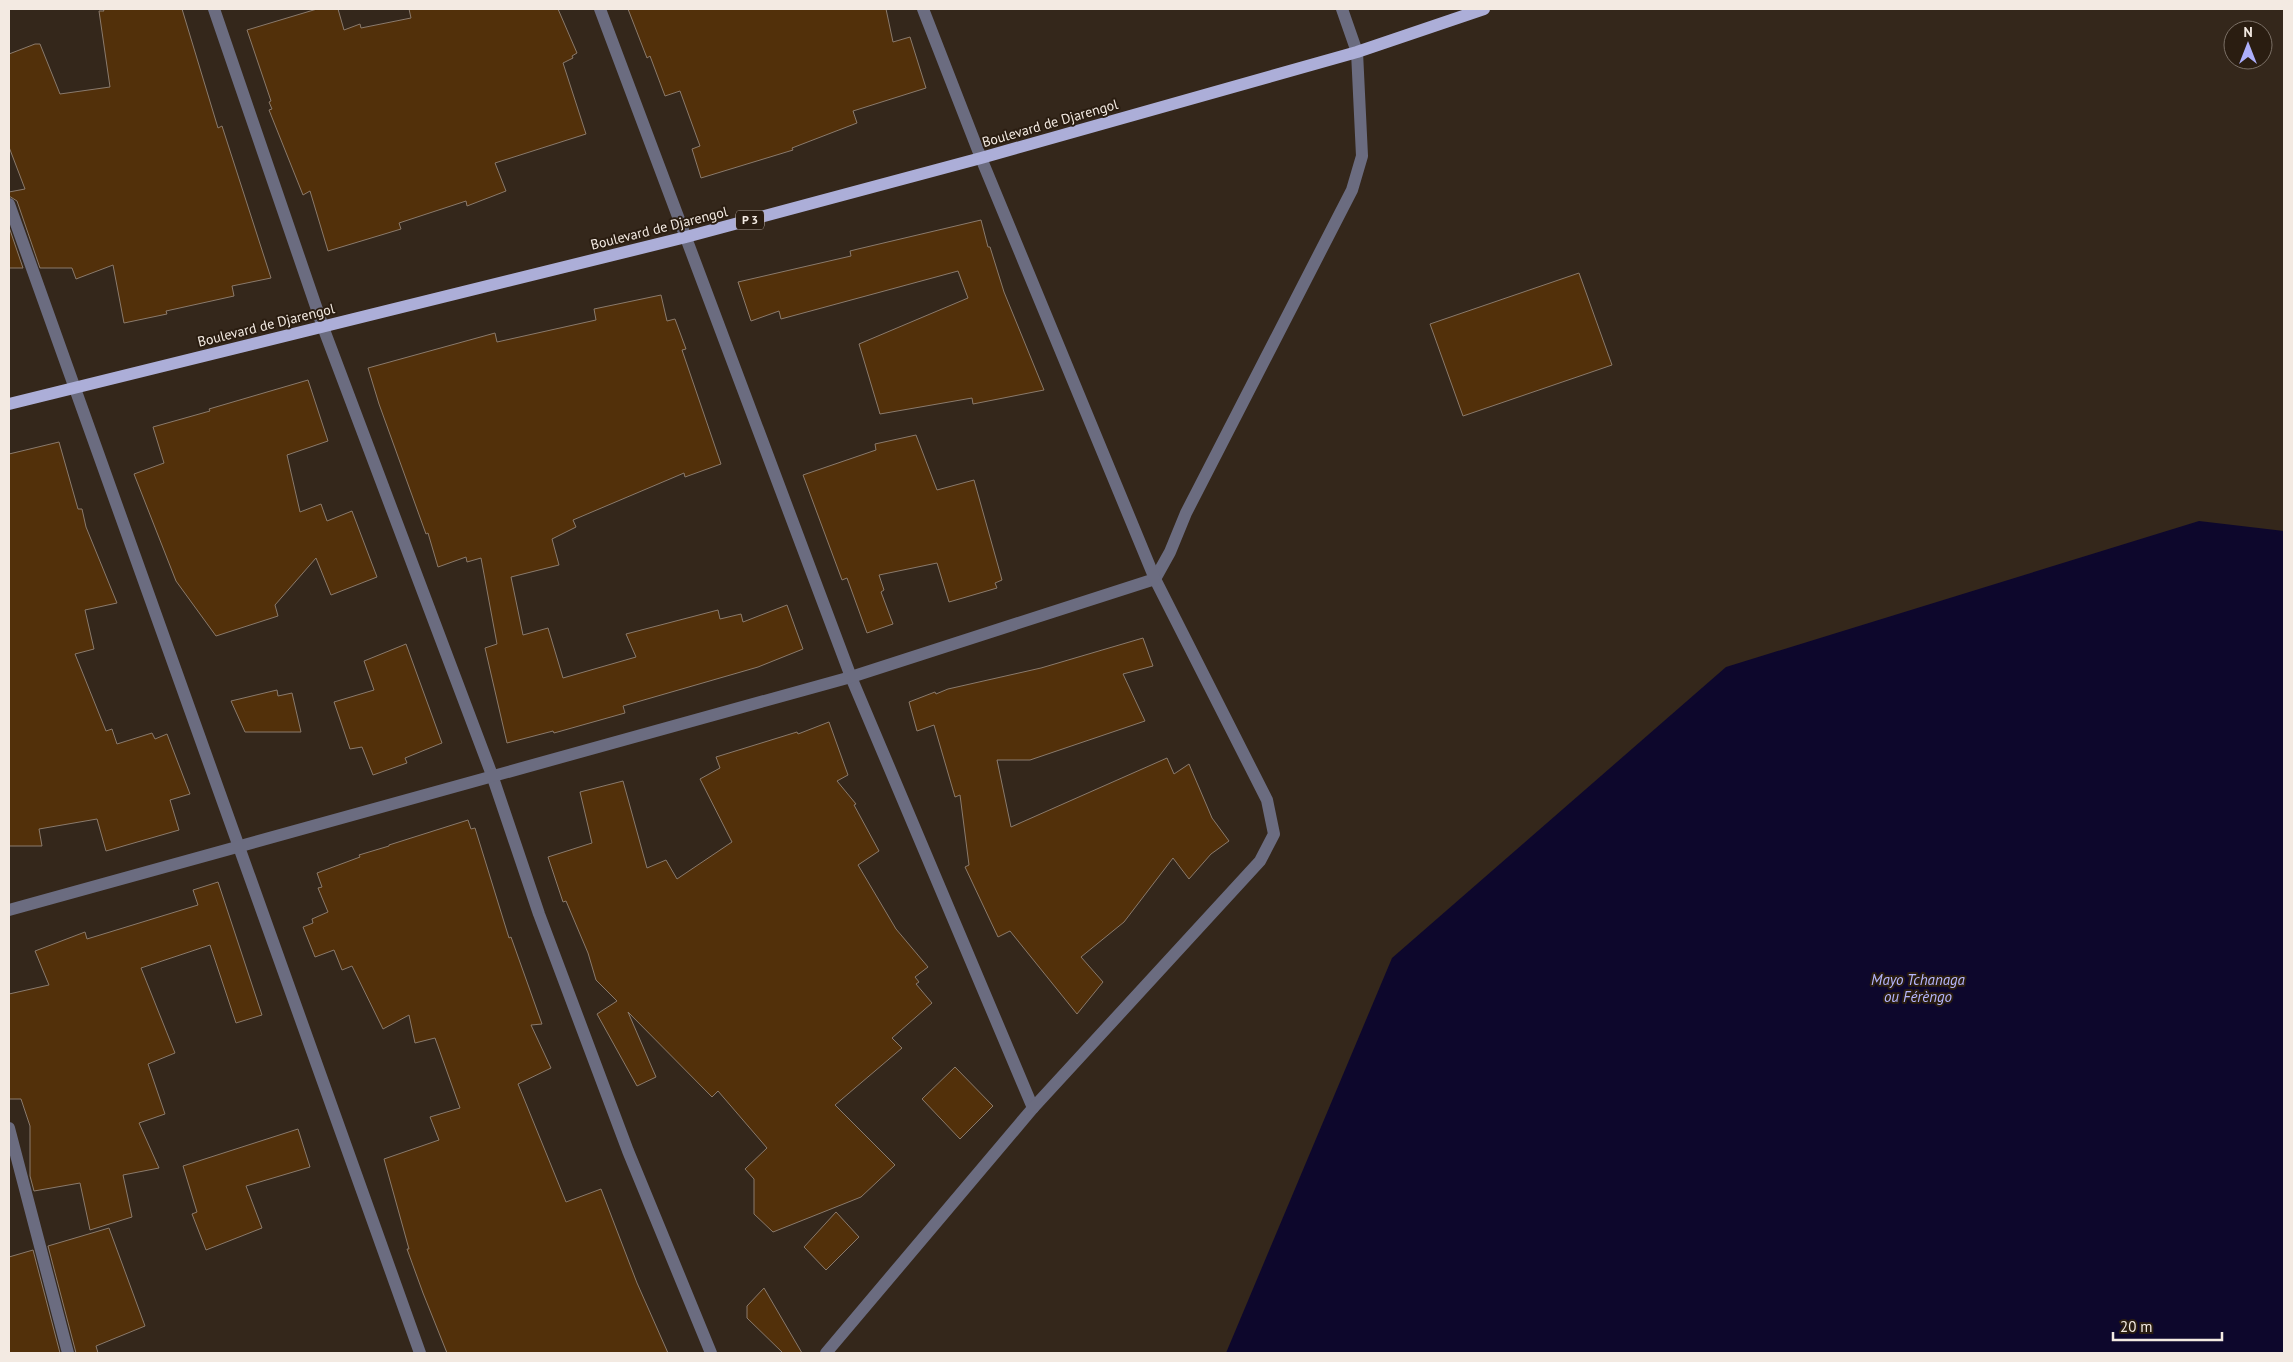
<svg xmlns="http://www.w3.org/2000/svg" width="2293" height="1362" font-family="'PT Sans',sans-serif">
  <rect width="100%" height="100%" fill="#34271b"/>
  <path fill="#0d072c" d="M2199,521l85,10v822h-1058l166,-395 334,-291z"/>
  <g fill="#52300a" stroke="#8a7a6c">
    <path d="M103,9h79l36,119 4,-2 49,152 -39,8 2,10 -68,15 1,3 -43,9 -11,-58 -37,14 -4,-11h-32l-23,-67 -8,-5v-4l16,-3 -16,-42v-93l26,-10h5l20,50 50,-7 -11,-76h5z"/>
    <path d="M317,9h21l6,21 16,-6 1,4 50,-10 -2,-9h149l19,44 -5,3 1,2 -10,5 23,71 -91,29 11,28 -39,15 -1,-5 -67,22 2,6 -73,22 -18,-60 -7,4 -34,-85 3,-1 -3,-7 2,-1 -24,-71z"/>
    <path d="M628,9h258l7,33 17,-5 16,51 -73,23 4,12 -65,25 1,2 -92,28 -9,-29 8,-3 -20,-55 -15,5 -15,-40 -3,2z"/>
    <path d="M981,220l7,27h2l14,45 40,98 -71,14 -1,-6 -92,16 -21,-70 109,-46 -10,-27 -177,48 -2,-8 -28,10 -13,-39 113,-26 -1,-5 8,-2z"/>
    <path d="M9,227l14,41h-14z"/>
    <path d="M1579,273l33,92 -149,51 -33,-92z"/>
    <path d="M661,295l6,26 8,-2 11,30 -4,1 39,114 -36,13 -1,-4 -111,47 3,7 -24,12 7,26 -48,12 12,58 25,-7 15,50 73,-21 -10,-23 92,-24 2,9 21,-5 2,8 44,-17 16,44 -45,18 -135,39 2,7 -71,20 -1,-2 -46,12 -22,-95 12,-4 -16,-86 -14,4 -1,-5 -28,10 -10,-34 -2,1 -47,-130 -11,-36 127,-35 2,9 99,-22 -2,-11z"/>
    <path d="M308,380l20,61 -41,14 13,57 21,-8 6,17 25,-10 25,66 -46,18 -15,-37 -41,47 3,11 -62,20 -40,-55 -42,-107 30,-11 -11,-36 57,-16 -1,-2z"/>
    <path d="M916,435l21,55 37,-10 28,100 -7,3 2,5 -48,14 -12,-39 -58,12 5,15 -3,2 12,32 -26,9 -20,-55 -5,2 -39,-105 73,-25 -1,-6z"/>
    <path d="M59,442l19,67h4l4,18 31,76 -32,7 9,39 -19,5 31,77 6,-2 5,15 35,-11 3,6 12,-5 23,60 -20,6 9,30 -73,21 -9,-32 -58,10 3,17h-33v-392z"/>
    <path d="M1143,638l10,28 -30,8 22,47 -115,39h-33l14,67 156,-69 7,16 15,-10 23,54 17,23 -18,13 -22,25 -16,-21 -49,64 -43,35 22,25 -26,32 -67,-83 -12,6 -33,-70 4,-2 -9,-70 -5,2 -21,-72 -17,6 -8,-29 26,-10 1,2 12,-5 93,-21z"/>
    <path d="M406,644l36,99 -37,15 2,5 -34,12 -11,-28 -12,2 -16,-47 40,-12 -10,-29z"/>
    <path d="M277,690l1,6 14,-3 9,39h-56l-14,-31z"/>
    <path d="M829,722l19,53 -11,6 19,23 -2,1 25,46 -21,14 38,64 32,38 -13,10 4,5 -3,2 16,19 -40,35 10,10 -67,57 60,60 -34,32 -88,35 -19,-18v-35l-9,-10 22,-21 -49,-57 -6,6 -84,-85 28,65 -19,9 -40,-72 20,-13 -21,-21 -8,-27 -22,-52 -3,1 -15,-45 44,-14 -12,-51 43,-11 24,87 19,-8 11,19 55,-37 -32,-63 20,-11 -4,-11 81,-25 1,2z"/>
    <path d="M468,820l3,9 4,-1 34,110 2,-1 31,87 -11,1 20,43 -33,16 48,118 35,-13 36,94 31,70h-221l-24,-60 -16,-44h2l-25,-90 55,-19 -9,-23 30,-9 -25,-70 -20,5 -6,-28 -26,14 -31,-63 -10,4 -8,-20 -19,7 -12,-30 10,-4 -1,-4 16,-7 -10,-24 4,-1 -5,-14 43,-16 -1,-2 30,-9v-1z"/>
    <path d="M218,882l44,133 -26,8 -26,-78 -69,23 34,85 -27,11 17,50 -26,9 20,45 -36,7 9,42 -42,13 -10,-47 -46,8 -4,-15v-50l-9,-27h-12v-105l40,-9 -14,-34 50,-19 2,7 111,-34 -5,-15z"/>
    <path d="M955,1067l38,39 -33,33 -38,-40z"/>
    <path d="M298,1129l12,38 -64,19 16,42 -56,22 -14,-36 5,-2 -14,-46z"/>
    <path d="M836,1212l23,25 -33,33 -22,-23z"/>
    <path d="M109,1228l36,98 -49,20 2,7h-22l-28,-107z"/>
    <path d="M33,1250l27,103h-51v-96z"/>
    <path d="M764,1288l38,65h-19l-36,-35v-12z"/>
  </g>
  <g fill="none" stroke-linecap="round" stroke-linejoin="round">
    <g stroke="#6b6c80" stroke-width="12">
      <path d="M214,9l109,318 169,448 47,139 89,237 83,202"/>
      <path d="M600,9l251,668 182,431"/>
      <path d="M9,204l411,1149"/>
      <path d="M9,910l842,-233 304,-98 15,-27 16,-39 166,-323 10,-34 -5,-104 -15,-43"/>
      <path d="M9,1128l59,225"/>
      <path d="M826,1353l207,-245 227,-247 14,-27 -7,-34 -112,-221 -174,-421 -58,-149"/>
    </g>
    <path stroke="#acaed8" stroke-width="12" d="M9,404l677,-167 295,-79 376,-106 127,-43"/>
  </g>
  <g text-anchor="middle" stroke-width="4" stroke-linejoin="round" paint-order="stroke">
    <rect fill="#2a1d11" stroke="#b7aca3" stroke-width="1" x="736" y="210.5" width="28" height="19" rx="4"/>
    <g font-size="12" font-weight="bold" fill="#f3eae2">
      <text x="750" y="224">P 3</text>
    </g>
    <g font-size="14" fill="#f3eae2" stroke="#2a1d11">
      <text transform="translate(1050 123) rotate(-16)" y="5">Boulevard de Djarengol</text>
      <text transform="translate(659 228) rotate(-14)" y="5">Boulevard de Djarengol</text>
      <text transform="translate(266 325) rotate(-14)" y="5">Boulevard de Djarengol</text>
    </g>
    <g font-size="15" font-style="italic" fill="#b6b7ff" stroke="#2a1d11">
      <text x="1918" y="985">Mayo Tchanaga<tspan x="1918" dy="17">ou Férèngo</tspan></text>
    </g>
  </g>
  <rect width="2293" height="1362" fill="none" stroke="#f3eae2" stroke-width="20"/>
  <g transform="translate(2248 45)"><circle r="24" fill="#2a1d11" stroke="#7a6f65"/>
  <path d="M0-4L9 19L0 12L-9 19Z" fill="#adaffb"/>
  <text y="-8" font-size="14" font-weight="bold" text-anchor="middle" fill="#f3eae2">N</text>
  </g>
  <path d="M2113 1332v8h109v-8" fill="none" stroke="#f3eae2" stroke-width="2.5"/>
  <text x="2120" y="1332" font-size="15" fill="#f3eae2" stroke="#2a1d11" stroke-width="4" paint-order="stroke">20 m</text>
</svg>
